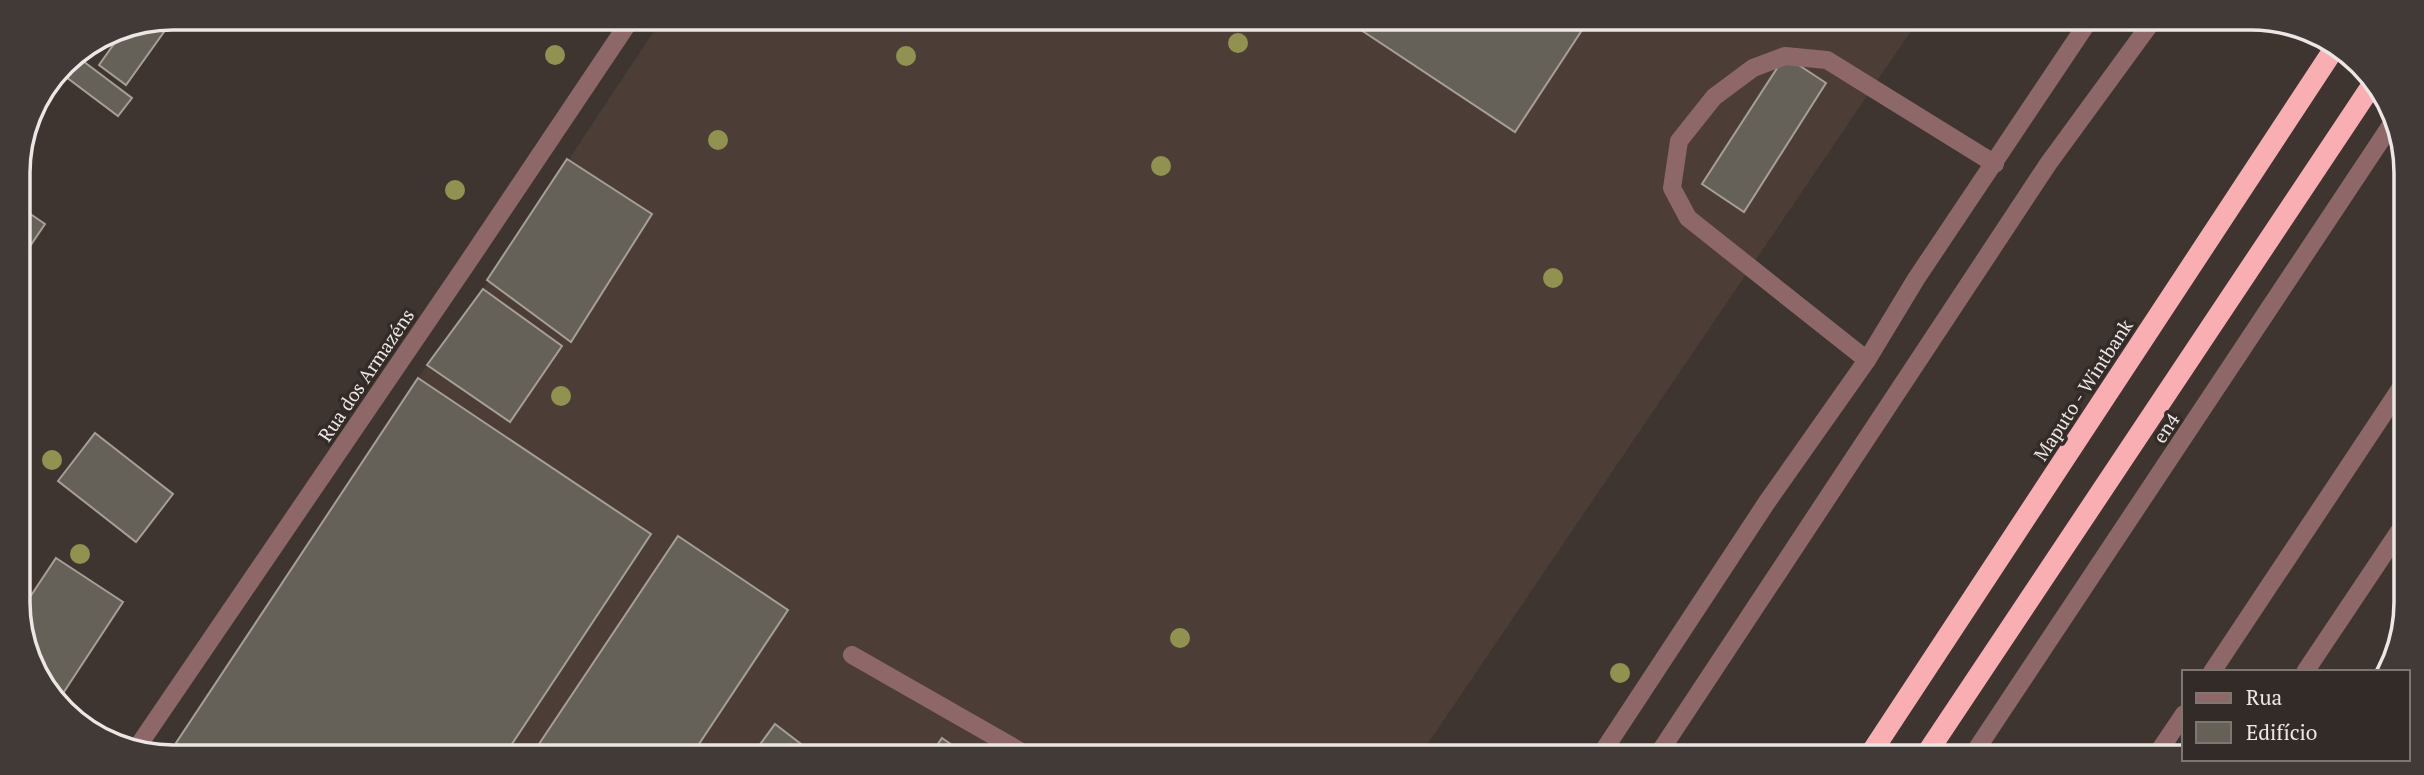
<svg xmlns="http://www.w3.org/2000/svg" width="2424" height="775" font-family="'PT Serif',serif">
  <rect width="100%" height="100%" fill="#3e3531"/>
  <path fill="#4c3e37" d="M662,19l1255,3 -497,733 -1250,-3 248,-374 65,-89z"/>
  <g fill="#656159" stroke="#a59f97" stroke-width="2">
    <path d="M174,18l-48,67 -27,-20 27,-38z"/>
    <path d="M1346,20l242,1 -73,111z"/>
    <path d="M75,55l57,43 -14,18 -60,-45 5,-8z"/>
    <path d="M1785,56l41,27 -82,129 -42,-28z"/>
    <path d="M567,159l85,55 -81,128 -84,-62z"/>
    <path d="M26,211l19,13 -27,40v-42z"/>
    <path d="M483,289l79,57 -52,76 -83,-57z"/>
    <path d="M418,378l233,156 -145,219 -315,-1 -15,-9z"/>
    <path d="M95,433l78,61 -37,48 -78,-61z"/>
    <path d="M678,536l110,74 -95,143h-160z"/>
    <path d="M56,558l67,44 -67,102 -36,-72v-20z"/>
    <path d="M775,724l39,30h-61z"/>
    <path d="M942,738l23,16h-34z"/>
  </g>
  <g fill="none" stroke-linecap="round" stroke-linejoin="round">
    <g stroke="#8e6869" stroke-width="18">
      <path d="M1867,360l-179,-142 -16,-30 7,-47 35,-44 39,-29 32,-12 42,4 168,104"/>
      <path d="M852,655l173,99"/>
      <path d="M2212,672l190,-286"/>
      <path d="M2305,672l97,-145"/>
      <path d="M134,752l334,-490 163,-243"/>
      <path d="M1600,756l167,-254 100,-142 49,-81 172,-257"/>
      <path d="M1657,756l391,-592 103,-141"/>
      <path d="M1972,756l421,-634"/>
      <path d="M2155,757l29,-43"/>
    </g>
    <g stroke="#f9afb2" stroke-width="21">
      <path d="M1869,756l465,-707"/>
      <path d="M1925,756l449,-674"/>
    </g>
  </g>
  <g fill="#919150">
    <circle cx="1238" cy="43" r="10"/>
    <circle cx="555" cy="55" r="10"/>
    <circle cx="906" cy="56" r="10"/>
    <circle cx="718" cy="140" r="10"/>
    <circle cx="1161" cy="166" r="10"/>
    <circle cx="455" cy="190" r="10"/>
    <circle cx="1553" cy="278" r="10"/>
    <circle cx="561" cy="396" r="10"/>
    <circle cx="52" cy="460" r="10"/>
    <circle cx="80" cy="554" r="10"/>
    <circle cx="1180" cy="638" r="10"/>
    <circle cx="1620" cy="673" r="10"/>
  </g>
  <g text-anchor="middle" stroke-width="7" stroke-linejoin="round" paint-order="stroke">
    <g font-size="19" fill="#ece6e4" stroke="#332b27">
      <text transform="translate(366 375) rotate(-56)" y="7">Rua dos Armazéns</text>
      <text transform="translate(2083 390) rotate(-57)" y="7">Maputo - Wintbank</text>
      <text transform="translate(2166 428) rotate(-56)" y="7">en4</text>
    </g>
  </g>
  <path d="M0 0H2424V775H0ZM173 30H2251A143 143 0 0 1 2394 173V602A143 143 0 0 1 2251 745H173A143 143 0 0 1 30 602V173A143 143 0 0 1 173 30Z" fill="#423a36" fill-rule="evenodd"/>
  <path fill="none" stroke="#ece6e4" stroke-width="3.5" d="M173 30H2251A143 143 0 0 1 2394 173V602A143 143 0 0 1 2251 745H173A143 143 0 0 1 30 602V173A143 143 0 0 1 173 30Z"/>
  <rect x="2182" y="670" width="228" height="91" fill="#332b27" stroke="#7d7673" stroke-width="2"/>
  <rect x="2196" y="693" width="35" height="10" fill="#8e6869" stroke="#7d7673" stroke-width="2"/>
  <text x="2246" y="705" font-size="21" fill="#ece6e4">Rua</text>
  <rect x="2196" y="722" width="35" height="21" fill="#656159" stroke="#7d7673" stroke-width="2"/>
  <text x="2246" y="740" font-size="21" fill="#ece6e4">Edifício</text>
</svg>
